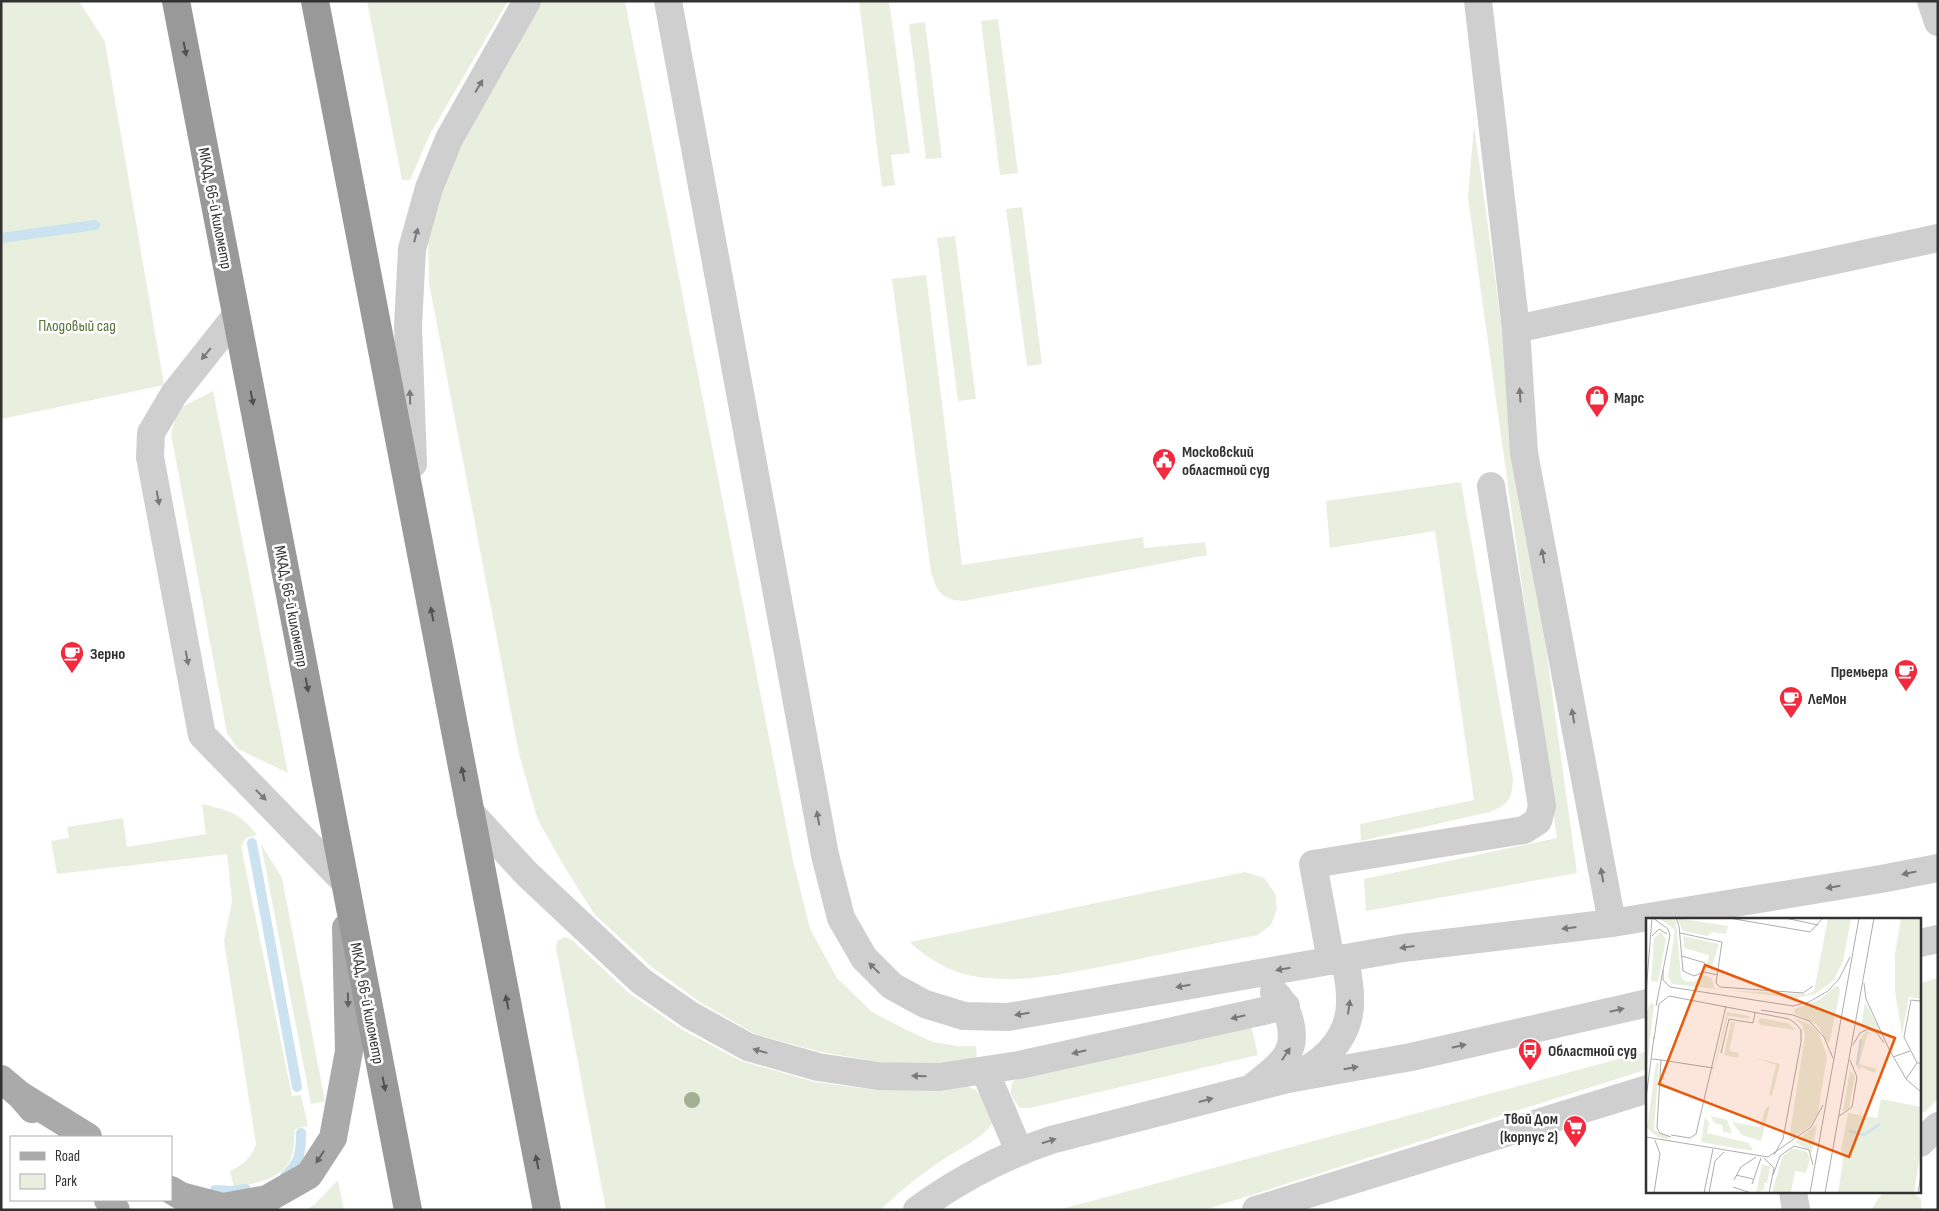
<svg xmlns="http://www.w3.org/2000/svg" width="1939" height="1211" font-family="'Sofia Sans Condensed',sans-serif">
  <rect width="100%" height="100%" fill="#fff"/>
  <g fill="#e8efdf">
    <path d="M1,1h78l26,41 59,343 -163,34z"/>
    <path d="M367,1h141l-77,131 -21,48h-8z"/>
    <path d="M539,1h86l168,859 17,69 27,49 35,34 35,18 26,12 25,4h18l1,12 -39,5 -59,-1 -58,-10 -66,-18 -55,-32 -47,-34 -58,-53 -30,-47 -27,-48 -19,-66 -90,-471 -1,-46 28,-93z"/>
    <path d="M859,1h30l21,152 -19,2 4,30 -13,2z"/>
    <path d="M998,19l20,154 -18,2 -19,-154z"/>
    <path d="M925,22l17,136 -16,1 -17,-135z"/>
    <path d="M1474,125l103,748 -211,38 -2,-32 193,-41 -89,-640z"/>
    <path d="M1022,207l20,157 -15,2 -21,-157z"/>
    <path d="M955,236l21,163 -18,2 -21,-163z"/>
    <path d="M926,275l36,290 181,-28 1,11 61,-6 2,13 -243,46c-22,-1 -27,-9 -33,-29l-39,-293z"/>
    <path d="M213,391l75,382 -50,-24 -11,-16 -56,-299 7,-25z"/>
    <path d="M1461,482l52,297c-1,20 -4,25 -23,33l-129,29 -1,-17 114,-24 -39,-269 -105,17 -4,-47z"/>
    <path d="M202,804c26,6 38,9 55,31l-11,3 -5,8 51,250 9,-1 7,31 -13,3c-1,11 0,25 -7,35 -10,16 -37,20 -54,24l-4,-17c14,-7 20,-12 26,-27l-32,-203 8,-40 -5,-47 -170,20 -6,-33 18,-3 -2,-11 56,-9 4,29 79,-13z"/>
    <path d="M261,844l21,34 43,223 -14,3z"/>
    <path d="M1245,872l19,6 11,15 2,16 -6,16 -13,10c-46,9 -92,18 -138,28 -48,9 -99,22 -147,13 -23,-4 -47,-18 -63,-34z"/>
    <path d="M565,937l7,3 57,53 52,36 60,32 74,21 62,8h63l28,-3 8,3 4,5 10,22 2,7c-12,16 -32,24 -48,35 -23,15 -44,32 -64,51h-274l-50,-263 1,-6z"/>
    <path d="M1938,978v121l-13,13h-5v-129z"/>
    <path d="M1251,1025l7,30 -228,53h-10c-8,-10 -12,-15 -7,-27l9,-4z"/>
    <path d="M1648,1051v18l-444,141h-146z"/>
    <path d="M338,1180l6,30h-38l9,-6z"/>
    <path d="M1883,1192h29l9,7 1,11h-51z"/>
  </g>
  <g fill="none" stroke-linecap="round" stroke-linejoin="round">
    <g stroke="#cbe2f0" stroke-width="10">
      <path d="M1,238l94,-13"/>
      <path d="M252,843l45,244"/>
      <path d="M285,1176c15,-14 16,-23 16,-43"/>
      <path d="M215,1190l18,1 13,-2"/>
    </g>
    <g stroke="#cfcfcf" stroke-width="28">
      <path d="M668,1l157,854 16,63 23,40 28,28 33,18 39,12 44,1 395,-69 209,-25 269,-44 57,-11"/>
      <path d="M1478,1l38,328 8,124 88,470"/>
      <path d="M1931,1l7,21"/>
      <path d="M236,316l-62,78 -23,39 -1,24 52,278 143,147"/>
      <path d="M1516,329l422,-91"/>
      <path d="M413,464l-5,-138 4,-77 17,-61 20,-49 78,-138"/>
      <path d="M470,812l57,62 114,107 49,34 58,32 70,20 60,9 61,1 80,-12 267,-59"/>
      <path d="M1920,943l18,-4"/>
      <path d="M1331,961l-18,-97 211,-34 14,-9 4,-15 -51,-320"/>
      <path d="M985,1071l34,80"/>
      <path d="M1300,1073c30,-15 52,-41 50,-76 0,-13 -3,-26 -5,-39"/>
      <path d="M1255,1085c24,-19 45,-32 34,-67 -3,-10 -7,-19 -15,-26"/>
      <path d="M1920,1143l18,-17"/>
      <path d="M1793,1192l3,18"/>
      <path d="M917,1210c41,-30 87,-54 134,-70l237,-61 123,-22 237,-54"/>
      <path d="M1256,1210l392,-121"/>
    </g>
    <g stroke="#aaa" stroke-width="28">
      <path d="M1,1079l19,16 12,14"/>
      <path d="M20,1095l68,42"/>
      <path d="M171,1190l10,6 42,11 44,-8 42,-24 24,-37 16,-87 -3,-123"/>
      <path d="M108,1200l8,10"/>
    </g>
    <g stroke="#999" stroke-width="28">
      <path d="M176,1l232,1209"/>
      <path d="M315,1l232,1209"/>
    </g>
  </g>
  <circle fill="#a2b193" cx="692" cy="1100" r="8"/>
  <defs><path id="oneway-solid" d="M-6-.8H1V-3.2L6.5 0L1 3.2V.8H-6Z" transform="scale(1.25)"/></defs>
  <g fill="#515151">
    <use href="#oneway-solid" transform="translate(185 49) rotate(79)"/>
    <use href="#oneway-solid" transform="translate(252 398) rotate(79)"/>
    <use href="#oneway-solid" transform="translate(432 614) rotate(-101)"/>
    <use href="#oneway-solid" transform="translate(307 685) rotate(79)"/>
    <use href="#oneway-solid" transform="translate(463 774) rotate(-101)"/>
    <use href="#oneway-solid" transform="translate(507 1002) rotate(-101)"/>
    <use href="#oneway-solid" transform="translate(384 1084) rotate(79)"/>
    <use href="#oneway-solid" transform="translate(537 1162) rotate(-101)"/>
  </g>
  <g fill="#797979">
    <use href="#oneway-solid" transform="translate(479 86) rotate(-60)"/>
    <use href="#oneway-solid" transform="translate(416 235) rotate(-75)"/>
    <use href="#oneway-solid" transform="translate(206 354) rotate(129)"/>
    <use href="#oneway-solid" transform="translate(1520 395) rotate(-94)"/>
    <use href="#oneway-solid" transform="translate(410 397) rotate(-91)"/>
    <use href="#oneway-solid" transform="translate(158 498) rotate(79)"/>
    <use href="#oneway-solid" transform="translate(1543 556) rotate(-100)"/>
    <use href="#oneway-solid" transform="translate(187 658) rotate(79)"/>
    <use href="#oneway-solid" transform="translate(1573 716) rotate(-100)"/>
    <use href="#oneway-solid" transform="translate(261 795) rotate(45)"/>
    <use href="#oneway-solid" transform="translate(818 818) rotate(-100)"/>
    <use href="#oneway-solid" transform="translate(1909 873) rotate(168)"/>
    <use href="#oneway-solid" transform="translate(1602 875) rotate(-100)"/>
    <use href="#oneway-solid" transform="translate(1833 887) rotate(171)"/>
    <use href="#oneway-solid" transform="translate(1569 928) rotate(173)"/>
    <use href="#oneway-solid" transform="translate(1407 947) rotate(172)"/>
    <use href="#oneway-solid" transform="translate(874 968) rotate(-136)"/>
    <use href="#oneway-solid" transform="translate(1283 969) rotate(170)"/>
    <use href="#oneway-solid" transform="translate(1183 986) rotate(170)"/>
    <use href="#oneway-solid" transform="translate(1349 1007) rotate(-82)"/>
    <use href="#oneway-solid" transform="translate(1617 1010) rotate(-13)"/>
    <use href="#oneway-solid" transform="translate(1022 1014) rotate(171)"/>
    <use href="#oneway-solid" transform="translate(1238 1017) rotate(167)"/>
    <use href="#oneway-solid" transform="translate(1459 1046) rotate(-13)"/>
    <use href="#oneway-solid" transform="translate(760 1051) rotate(-164)"/>
    <use href="#oneway-solid" transform="translate(1079 1052) rotate(167)"/>
    <use href="#oneway-solid" transform="translate(1286 1054) rotate(-56)"/>
    <use href="#oneway-solid" transform="translate(1351 1068) rotate(-10)"/>
    <use href="#oneway-solid" transform="translate(919 1076) rotate(-179)"/>
    <use href="#oneway-solid" transform="translate(1206 1100) rotate(-15)"/>
    <use href="#oneway-solid" transform="translate(1049 1141) rotate(-17)"/>
  </g>
  <g fill="#626262">
    <use href="#oneway-solid" transform="translate(348 1000) rotate(89)"/>
    <use href="#oneway-solid" transform="translate(320 1157) rotate(123)"/>
  </g>
  <defs>
    <g id="shop-pin" transform="scale(1.25)"><path d="M0 17L-7.5 6A9.5 9.5 0 1 1 7.5 6Z" fill="#f32a3d" stroke="#fff"/><path d="M-5-2.5h2.3a2.7 3.5 0 0 1 5.4 0H5L5.5 6h-11ZM-1.5-2.5h3a1.5 2.3 0 0 0-3 0Z" fill="#fff"/></g>
    <g id="civic-pin" transform="scale(1.25)"><path d="M0 17L-7.5 6A9.5 9.5 0 1 1 7.5 6Z" fill="#f32a3d" stroke="#fff"/><path d="M-.6-6.5H3V-4.5H.6V-3L4-1V1h2V6H-6V1h2V-1L-.6-3ZM-1.2 2.5V6h2.4V2.5Z" fill="#fff"/></g>
    <g id="cafe-pin" transform="scale(1.25)"><path d="M0 17L-7.5 6A9.5 9.5 0 1 1 7.5 6Z" fill="#f32a3d" stroke="#fff"/><path d="M-5.5-4.5H6V0H3Q3 3.5 0 3.5H-2.5Q-5.5 3.5-5.5 0ZM3-3.2v2h1.7v-2ZM-6 4.5H4V6H-6Z" fill="#fff"/></g>
    <g id="bus-pin" transform="scale(1.25)"><path d="M0 17L-7.5 6A9.5 9.5 0 1 1 7.5 6Z" fill="#f32a3d" stroke="#fff"/><path d="M-5-6H5V4H4V6H2V4H-2V6H-4V4H-5ZM-3.5-4V0h7V-4ZM-3.5 1.2v1.5H-2V1.2ZM2 1.2v1.5H3.5V1.2Z" fill="#fff"/></g>
    <g id="supermarket-pin" transform="scale(1.25)"><path d="M0 17L-7.5 6A9.5 9.5 0 1 1 7.5 6Z" fill="#f32a3d" stroke="#fff"/><path d="M-6-5.5h2.5l.6 2H6L4.5 2H-2.5L-4.4-4H-6ZM-1.5 3.2a1.3 1.3 0 1 0 .1 0ZM3 3.2a1.3 1.3 0 1 0 .1 0Z" fill="#fff"/></g>
  </defs>
  <g fill-rule="evenodd">
    <use href="#shop-pin" x="1597" y="397"/>
    <use href="#civic-pin" x="1164" y="460"/>
    <use href="#cafe-pin" x="72" y="653"/>
    <use href="#cafe-pin" x="1906" y="671"/>
    <use href="#cafe-pin" x="1791" y="698"/>
    <use href="#bus-pin" x="1530" y="1050"/>
    <use href="#supermarket-pin" x="1575" y="1127"/>
  </g>
  <g text-anchor="middle" stroke-width="5" stroke-linejoin="round" paint-order="stroke">
    <g font-size="16" fill="#323232" stroke="#fff">
      <text transform="translate(216 208) rotate(79)" y="6">МКАД, 66-й километр</text>
      <text transform="translate(292 606) rotate(79)" y="6">МКАД, 66-й километр</text>
      <text transform="translate(368 1003) rotate(79)" y="6">МКАД, 66-й километр</text>
    </g>
    <g font-size="16" fill="#56723a" stroke="#fff">
      <text x="77" y="331">Плодовый сад</text>
    </g>
    <g font-size="16" font-weight="bold" fill="#323232" stroke="#fff" text-anchor="start">
      <text x="1614" y="403">Марс</text>
      <text x="1182" y="457">Московский<tspan x="1182" dy="18">областной суд</tspan></text>
      <text x="90" y="659">Зерно</text>
      <text x="1888" y="677" text-anchor="end">Премьера</text>
      <text x="1808" y="704">ЛеМон</text>
      <text x="1548" y="1056">Областной суд</text>
      <text x="1558" y="1124" text-anchor="end">Твой Дом<tspan x="1558" dy="18">(корпус 2)</tspan></text>
    </g>
  </g>
  <g transform="translate(1646 918)">
    <rect width="275" height="275" fill="#fff"/>
    <path d="M13,0h14l3,4 5,55 4,4 9,1 8,-7 10,3 2,10 7,2 86,4 7,-3 14,-73h23l-8,44 -10,19 -18,13 -19,4 -124,-14 -4,-8 7,-46zM31,0l51,8 -2,8 -14,-2 -5,4 -24,-5zM255,0h20v81l-12,-2 -7,38 -7,-44v-37zM15,14l5,7 -8,43 -7,-1 3,-43zM37,18l36,8 -7,23h-6l3,-12 -25,-7zM190,68h3l1,6 -11,52 -12,-19 -22,-11 -1,-5 25,-9zM5,84l3,3 -8,70v-61zM219,84l16,30 -10,-6 -10,2zM81,94l23,4 -1,3 -21,-3 -19,73zM115,100l27,5 8,7 -36,-5 -2,-4zM147,100l15,5 10,9 9,24 -9,57 -8,13 -21,14 16,-105 -3,-10zM85,104l16,1h-12l-6,28 10,2 -1,5 -14,-3zM221,113l4,2 -4,2 -8,29 18,5 -3,4 -13,-6 -1,4 -4,-6 6,-30zM106,139l28,7 -8,32 -3,-1 7,-30zM10,145h3l-5,67 15,6v3l-11,-2 -11,-9zM204,152l5,7 -6,31 -6,3zM235,181l40,8v42l-7,44h-76l5,-33 -2,-11 7,-36 29,5zM124,188l-9,35 -19,-6 -10,-13 27,5 7,-19zM65,198l16,4 5,13 -9,-1 -1,-7 -8,-2zM59,199l4,6 -2,10 42,10 4,8 -52,-9zM171,206l-5,29 -17,-11zM147,230l14,4 3,7 -4,14 -11,-2 -4,22h-19l10,-36zM116,246l8,3 -3,16h-3l1,6 -9,4z" fill="#e8efdf"/>
    <path fill="none" stroke="#cbe2f0" stroke-width="2.5" d="M211,147l4,-26M203,213l15,4 16,-11"/>
    <path fill="none" stroke="#adadad" stroke-width="1" d="M7,0l15,11 2,6 -14,71M30,0l3,8 4,45 11,5 10,-4 14,3M83,0l81,14 13,-14M139,0l33,7M34,15l42,9 -6,41 4,4 83,6 10,-7M6,18l7,-7 8,5M36,38l23,7M17,52v10l7,7 123,19 16,-4 19,-11 11,-12 11,-22M218,65l2,16 23,50 17,30 15,13M0,75l6,-75M115,92l32,5 16,6 15,16 9,21M8,121l5,-35 10,-8 120,23 7,5 5,6v12l-18,97 -9,16M207,127l7,-12 8,-4 9,4 7,10M75,135l8,-34 24,4 2,-10M247,139l17,-6M6,141l9,1 -4,68 3,5 11,4M15,142l52,8M271,145l-13,-26 7,-37 10,1M260,161l11,-16h4M0,180l8,-61M192,199l14,-10 5,-30 -7,-17M25,217l19,3 6,-4 30,-128M0,219l122,20 43,-30 12,-22M118,240l10,10 -5,25M90,257l17,4M127,257l7,-19 14,-10 15,4 4,15M88,262l7,-13 15,-10M106,266l9,-26M87,269l18,6M8,275l6,-39 -5,-14M58,275l9,-44M63,275l6,-32 9,-9M164,275l49,-275M179,275l49,-275M272,275l3,-18"/>
    <path fill="#e8590c" fill-opacity="0.15" stroke="#e8590c" stroke-width="2.5" d="M59,47l190,73 -46,119 -190,-73z"/>
    <rect width="275" height="275" fill="none" stroke="#323232" stroke-width="2.5"/>
  </g>
  <rect width="1939" height="1211" fill="none" stroke="#323232" stroke-width="5"/>
  <rect x="10" y="1136" width="162" height="65" fill="#ffffff" stroke="#adadad"/>
  <rect x="20" y="1152" width="25" height="8" fill="#aaaaaa" stroke="#adadad"/>
  <text x="55" y="1161" font-size="15" fill="#323232">Road</text>
  <rect x="20" y="1174" width="25" height="15" fill="#e8efdf" stroke="#adadad"/>
  <text x="55" y="1186" font-size="15" fill="#323232">Park</text>
</svg>
